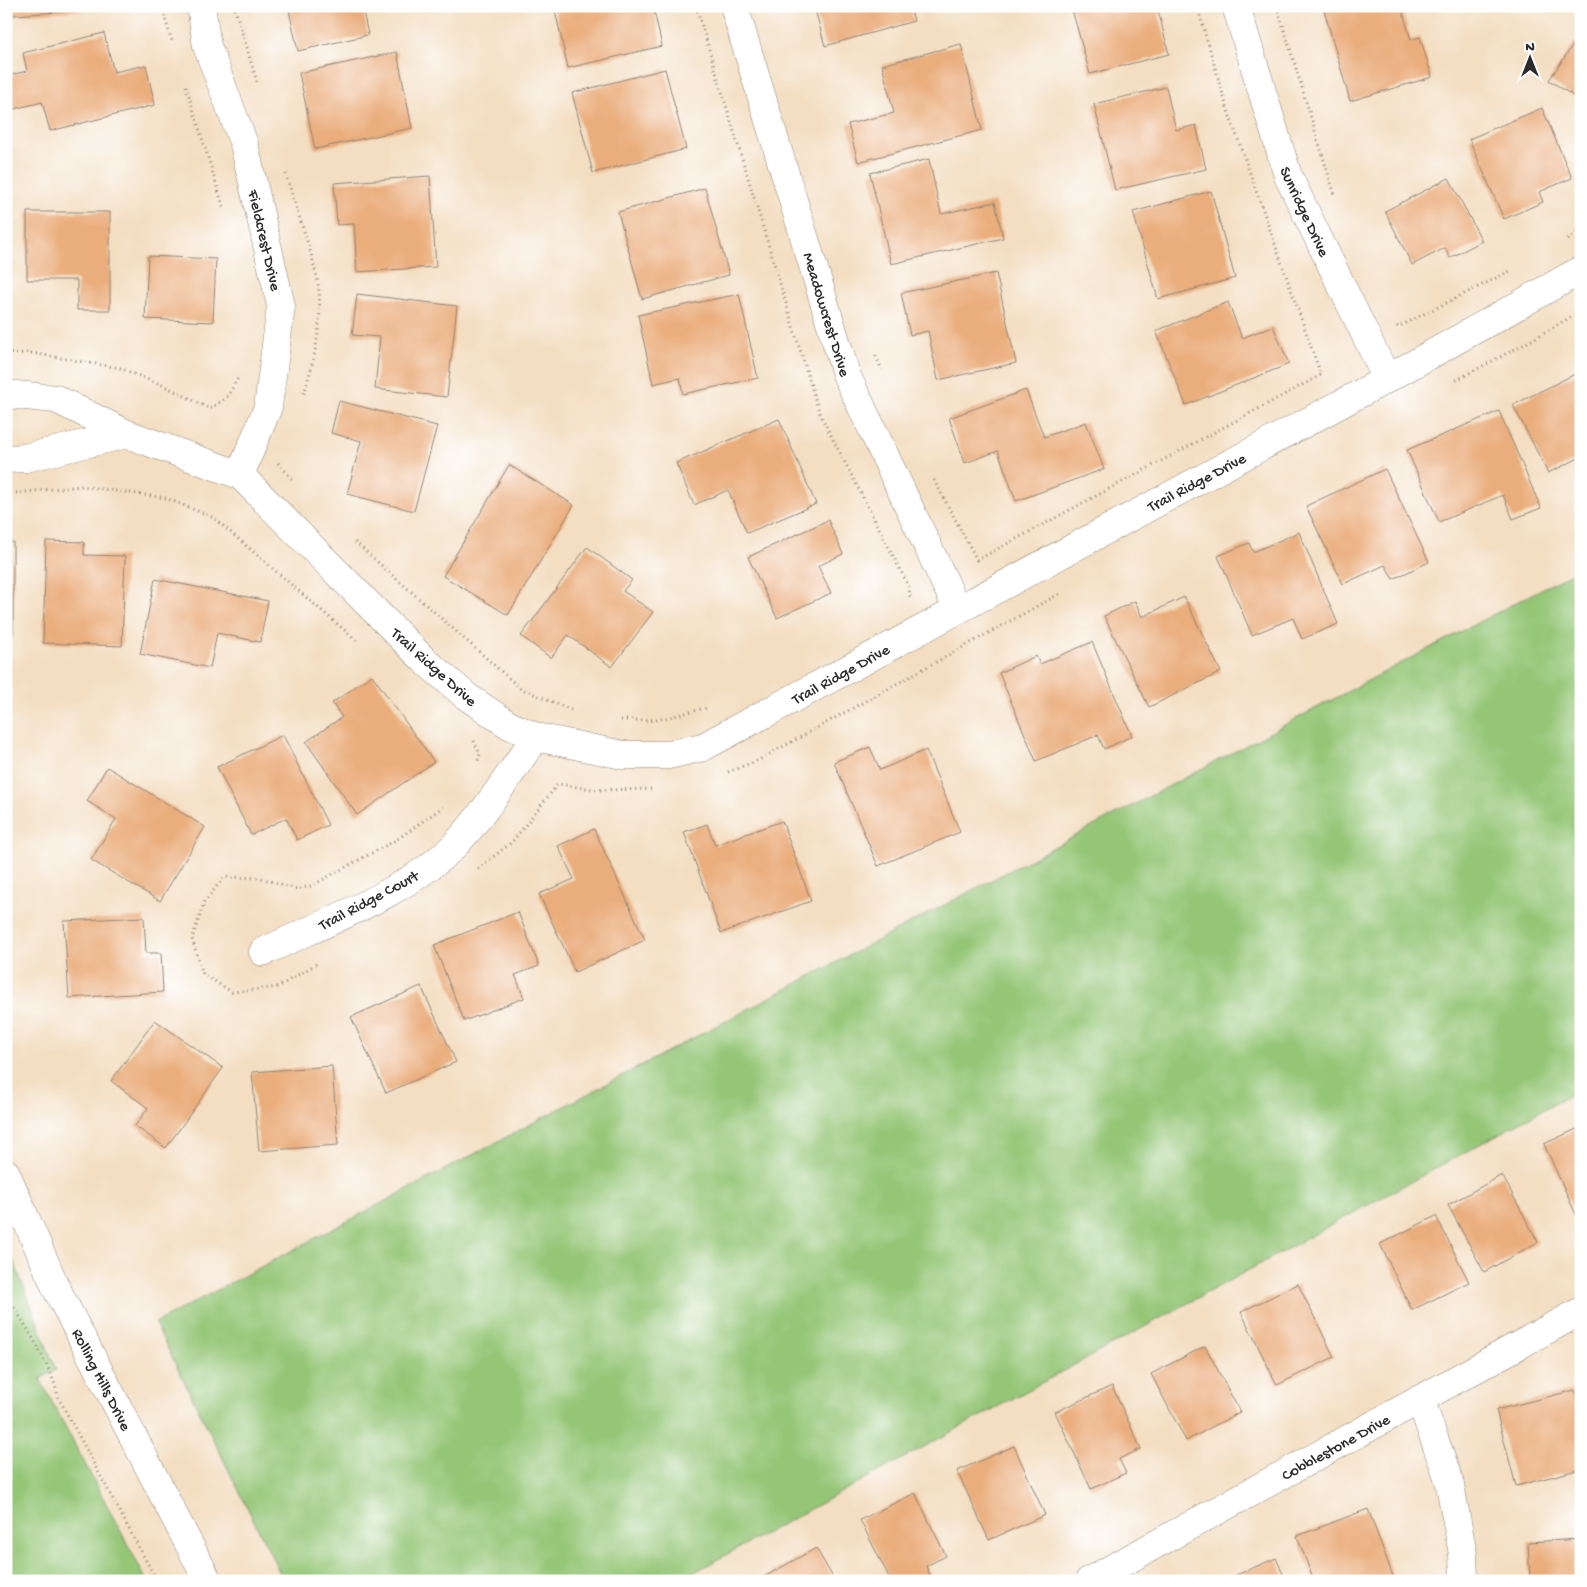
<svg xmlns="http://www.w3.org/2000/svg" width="1587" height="1587" font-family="'Gochi Hand',sans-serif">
  <rect width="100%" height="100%" fill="#fff"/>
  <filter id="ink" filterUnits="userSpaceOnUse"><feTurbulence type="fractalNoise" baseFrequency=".02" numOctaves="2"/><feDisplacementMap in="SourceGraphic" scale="10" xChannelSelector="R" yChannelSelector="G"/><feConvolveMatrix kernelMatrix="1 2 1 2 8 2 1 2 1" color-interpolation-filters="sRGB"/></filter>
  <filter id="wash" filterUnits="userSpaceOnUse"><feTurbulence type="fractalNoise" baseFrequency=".0096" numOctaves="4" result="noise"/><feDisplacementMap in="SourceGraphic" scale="20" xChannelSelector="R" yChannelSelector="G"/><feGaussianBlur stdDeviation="1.12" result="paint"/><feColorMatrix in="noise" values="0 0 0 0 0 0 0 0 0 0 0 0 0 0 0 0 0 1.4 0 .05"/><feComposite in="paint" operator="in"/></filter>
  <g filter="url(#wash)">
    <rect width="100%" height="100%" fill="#f3dec1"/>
    <g fill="#94c676" stroke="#607850">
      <path d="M1581,568v521l-903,492h-394l-129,-258z"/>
      <path d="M6,1241l50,129 -16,9 107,202h-141z"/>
    </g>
    <g id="blocks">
      <g fill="#eaad7c">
        <path d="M6,6h111v2l-102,7 -9,-1z"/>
        <path d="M288,6h74l6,29 -70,16z"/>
        <path d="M554,6h83v2l16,-2 9,40 -94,22z"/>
        <path d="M814,6h96l4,15 -89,25z"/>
        <path d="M1071,6h86l12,48 -79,20z"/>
        <path d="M1336,6h65l10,34 9,-3 12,40 -82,24 -26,-91z"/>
        <path d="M104,33l10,39 32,-7 9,40 -105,26 -8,-29 -36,9v-35l21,-5 -4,-18z"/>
        <path d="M1581,33v68l-32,-21z"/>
        <path d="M961,44l21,86 -124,32 -10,-38 46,-11 -12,-48z"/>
        <path d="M397,52l15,76 -97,21 -16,-76z"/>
        <path d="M665,69l21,80 -93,24 -21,-80z"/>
        <path d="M1166,87l10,43 20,-5 10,44 -91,21 -21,-86z"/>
        <path d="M1542,108l30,70 -33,14 4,10 -39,17 -35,-80z"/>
        <path d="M929,159l12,55 54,-12 8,36 -112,26 -21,-91z"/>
        <path d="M430,176l6,91 -79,5 -3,-48 -17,1 -3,-42z"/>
        <path d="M1449,178l33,63 -32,17 -5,-10 -33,17 -27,-54z"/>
        <path d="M705,188l24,87 -87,24 -24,-87z"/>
        <path d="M1211,191l24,87 -77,21 -25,-87z"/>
        <path d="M27,212h83v98h-33v-30h-50z"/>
        <path d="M148,256l68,3 -3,63 -68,-3z"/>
        <path d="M996,273l20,90 -78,17 -10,-49 -18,4 -9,-42z"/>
        <path d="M357,294l100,12 -10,91 -72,-8 5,-52 -28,-2z"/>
        <path d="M739,294l19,84 -75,16 -3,-16 -27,6 -15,-69z"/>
        <path d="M1228,302l14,36 31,-12 16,38 -103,41 -30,-74z"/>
        <path d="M1581,371v86l-33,16 -35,-68z"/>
        <path d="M1026,390l18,47 42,-15 18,47 -88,32 -18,-50 -33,12 -16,-45z"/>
        <path d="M339,401l98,25 -23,85 -67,-17 14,-53 -30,-8z"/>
        <path d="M1499,411l42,97 -28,11 -10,-24 -64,27 -32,-72z"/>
        <path d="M779,419l37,85 -69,29 -19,-43 -34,15 -18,-42z"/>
        <path d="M509,465l65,40 -66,110 -65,-39z"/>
        <path d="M1385,469l44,93 -36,17 -8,-14 -42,19 -37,-78z"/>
        <path d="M828,520l15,34 -25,12 13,27 -54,25 -29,-61z"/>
        <path d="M1299,532l39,92 -36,15 -9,-21 -41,17 -34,-79 31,-13 4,9z"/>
        <path d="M46,541l38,1v13l41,1 -3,90 -79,-3z"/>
        <rect x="6" y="542" width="7" height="93"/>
        <path d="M587,547l45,33 -9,11 30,21 -41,55 -44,-32 -17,23 -30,-22z"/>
        <path d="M155,579l113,22 -8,41 -43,-9 -7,35 -70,-14z"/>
        <path d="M1184,597l37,75 -72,35 -45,-91 31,-15 7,16z"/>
        <path d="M1092,642l40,94 -28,13 -6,-14 -62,26 -37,-88 37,-17 4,8z"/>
        <path d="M372,675l62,87 -77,53 -51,-73 36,-25 -10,-14z"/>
        <path d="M283,735l45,90 -31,15 -11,-22 -35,17 -34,-68z"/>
        <path d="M870,747l10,23 46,-20 34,82 -82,34 -44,-104z"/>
        <path d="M107,767l98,60 -45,74 -69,-41 25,-41 -29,-18z"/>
        <path d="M782,821l29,80 -90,32 -37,-101 23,-8 8,21z"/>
        <path d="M594,829l51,111 -70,32 -36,-78 35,-15 -16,-33z"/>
        <path d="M518,912l21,54 -24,9 9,23 -60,23 -30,-76z"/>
        <path d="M144,917l2,36h15l2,39 -94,6 -5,-77z"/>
        <path d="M421,986l35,76 -70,31 -35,-76z"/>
        <path d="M155,1020l68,48 -57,80 -31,-22 13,-18 -37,-27z"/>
        <path d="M332,1066l6,79 -79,6 -7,-79z"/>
        <path d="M1581,1127v93l-2,1 -35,-77z"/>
        <path d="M1502,1175l36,67 -54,30 -36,-67z"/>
        <path d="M1436,1216l33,66 -57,28 -32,-66z"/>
        <path d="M1298,1284l36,73 -57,28 -36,-73z"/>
        <path d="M1205,1346l35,66 -54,29 -35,-67z"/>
        <path d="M1112,1386l29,63 -22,10 7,14 -35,16 -36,-77z"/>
        <path d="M1575,1390l6,24v55l-65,17 -20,-76z"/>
        <path d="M1014,1446l31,69 -56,25 -32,-69z"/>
        <path d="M915,1493l31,63 -20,10 6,13 -3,2h-38l-31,-61z"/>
        <path d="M1368,1509l26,70 -80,2 -17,-45z"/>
        <path d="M1581,1539v42h-51l-2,-39z"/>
        <path d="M816,1548l19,33h-69l-2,-4z"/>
        <path d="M1276,1558l10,23h-64z"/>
      </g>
    </g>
  </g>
  <g filter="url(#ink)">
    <use href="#blocks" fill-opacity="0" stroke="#8f8476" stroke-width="1"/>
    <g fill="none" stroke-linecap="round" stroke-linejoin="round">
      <g stroke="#8f8476" stroke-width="29">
        <g id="minor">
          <path d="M201,6l6,40 37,98 37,162 -13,101 -28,68"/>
          <path d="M734,6l112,368 111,234"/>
          <path d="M1236,6l52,170 99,203"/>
          <path d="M6,394l50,5 71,35 113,41 184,185 42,36 43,29 27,12 87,18h45l35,-8 684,-368 194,-109"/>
          <path d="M6,459l19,-1 102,-24"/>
          <path d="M263,952c60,-29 143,-59 190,-105 32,-33 56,-73 83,-110"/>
          <path d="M1420,1399l29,81 14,74 1,27"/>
          <path d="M1089,1581l492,-270"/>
        </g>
      </g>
      <g stroke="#8f8476" stroke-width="29">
        <path id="tertiary" d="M6,1173l50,115 152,293"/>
      </g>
      <g stroke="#8f8476" stroke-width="3" stroke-dasharray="1 4" stroke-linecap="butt">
        <path d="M161,6l12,38"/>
        <path d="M696,6l123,406 90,175 1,10 -3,2"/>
        <path d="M1277,6l58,190"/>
        <path d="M235,9l22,73"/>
        <path d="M186,86l38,123"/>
        <path d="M286,174c9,32 21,63 29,95 11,42 1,87 -12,127"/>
        <path d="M1568,240l13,-11"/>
        <path d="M1397,326l1,1 114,-57"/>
        <path d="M6,354l25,-1 89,15 47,19 43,22 18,-13 11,-20"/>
        <path d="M876,356l6,14"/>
        <path d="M1456,380l67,-35 58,-34"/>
        <path d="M278,463l16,18"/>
        <path d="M934,480l43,80 344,-185 -94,-267 -30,-102"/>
        <path d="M6,494l76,-8 84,12 48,20 143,123"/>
        <path d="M355,542l165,146 51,22"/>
        <path d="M621,720h36l49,-12"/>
        <path d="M474,741l6,13 -3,10"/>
        <path d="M728,772l31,-12 300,-166"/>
        <path d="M478,869l34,-27 46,-58 41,6 55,-1"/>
        <path d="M316,964l-38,23 -46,5 -29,-18 -11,-35 12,-36 20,-26 37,1 36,11 14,-3 85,-46 47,-33"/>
        <path d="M6,1295c17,26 47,73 52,102l99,184"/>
      </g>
      <use href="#minor" stroke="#fff" stroke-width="28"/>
      <use href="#tertiary" stroke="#fff" stroke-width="28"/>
    </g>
  </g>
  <g text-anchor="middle" stroke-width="5" stroke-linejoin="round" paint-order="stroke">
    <g font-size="16" fill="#2b2b2b" stroke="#fff">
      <text transform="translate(1306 211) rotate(65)" y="6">Sunridge Drive</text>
      <text transform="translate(266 240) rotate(77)" y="6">Fieldcrest Drive</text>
      <text transform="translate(828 314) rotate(73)" y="6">Meadowcrest Drive</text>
      <text transform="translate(1196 481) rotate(-28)" y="6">Trail Ridge Drive</text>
      <text transform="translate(435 666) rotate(42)" y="6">Trail Ridge Drive</text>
      <text transform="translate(840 673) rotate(-29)" y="6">Trail Ridge Drive</text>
      <text transform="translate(368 899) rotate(-28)" y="6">Trail Ridge Court</text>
      <text transform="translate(103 1379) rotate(63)" y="6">Rolling Hills Drive</text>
      <text transform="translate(1335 1446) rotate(-29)" y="6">Cobblestone Drive</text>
    </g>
  </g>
  <rect width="1587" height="1587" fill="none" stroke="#fff" stroke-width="25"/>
  <g transform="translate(1530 58)" stroke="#ffffff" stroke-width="4" paint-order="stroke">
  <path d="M0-4L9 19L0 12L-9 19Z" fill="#2b2b2b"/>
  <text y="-8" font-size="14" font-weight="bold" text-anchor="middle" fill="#2b2b2b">N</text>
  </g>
</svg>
